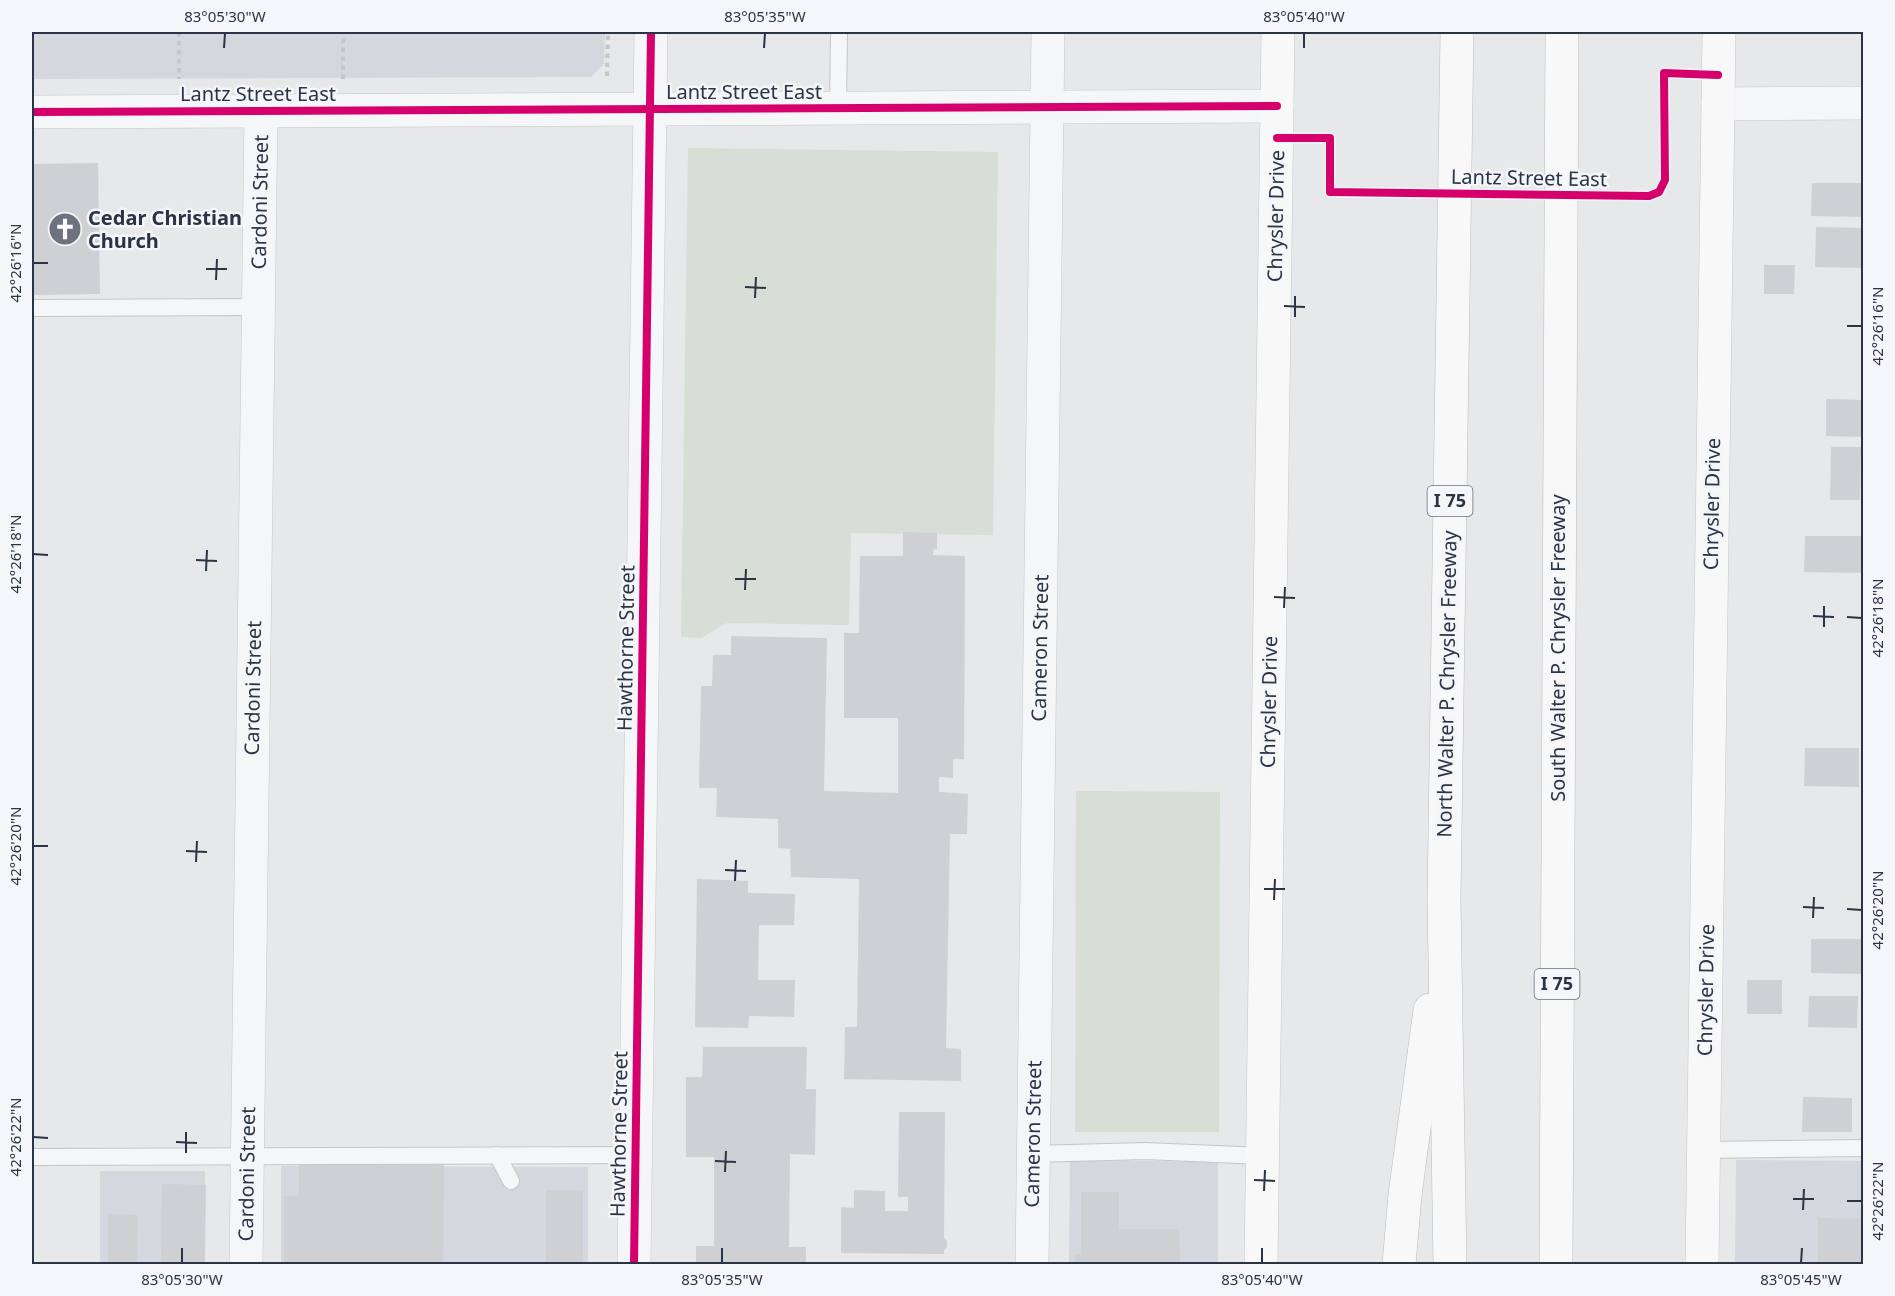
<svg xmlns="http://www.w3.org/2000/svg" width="1895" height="1296" font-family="'Noto Sans',sans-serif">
  <rect width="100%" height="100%" fill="#e6e8ea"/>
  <g fill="#d4d7dd">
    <path d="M32,32h573l-1,32 -13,13 -559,2z"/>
    <path d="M1070,1160l148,2v102h-149z"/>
    <path d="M1736,1160l127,1v103h-128z"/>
    <path d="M281,1166l307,1v97h-307z"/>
    <rect x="100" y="1171" width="105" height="93"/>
  </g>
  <g fill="#d6ded6">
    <path d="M688,148l310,4 -5,383 -142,-2 -2,92 -122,-2 -26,15 -20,-1z"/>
    <path d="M1076,791l144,1 -1,340h-144z"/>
  </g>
  <g fill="#ced0d3">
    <path d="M98,163l2,131 -68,1v-131z"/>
    <path d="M1812,183h52v34l-53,-1z"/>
    <path d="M1816,227l48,1v40l-49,-1z"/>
    <path d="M1764,265h31l-1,29h-30z"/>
    <path d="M1826,399l38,1v37l-38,-1z"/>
    <path d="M1831,447h30l-1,53h-30z"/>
    <path d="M903,532l34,1v16l-4,1v5l32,1 -1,203h-11v19l-14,-1v15l29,2 -1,40h-17l-4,214 15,1v32l-117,-2 1,-52h12l2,-148 -68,-2 -1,-28 -12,-1v-29l-62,-2 1,-29h-18l2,-102h11l1,-31h18v-19l96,2 -3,153 74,2v-75h-54v-85h15l1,-77h43z"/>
    <path d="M1805,536h59v37l-60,-1z"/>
    <path d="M1805,748h54v39l-55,-1z"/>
    <path d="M697,879l51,2v12l47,1 -1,31h-35l-1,55h37l-1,37 -45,-1 -1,12 -53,-1z"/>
    <path d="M1811,939h53v35l-53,-1z"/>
    <rect x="1747" y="980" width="35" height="34"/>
    <path d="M1809,996h49l-1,32 -49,-1z"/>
    <path d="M703,1047h104l-1,42h10l-1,66 -25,-1 -1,93h17v17h-110v-18h18v-89h-28v-80h16z"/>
    <path d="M1803,1097l49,1v34h-50z"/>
    <path d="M899,1112h46l-1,126 3,3v6l-3,3v4l-103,-1v-46l13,1v-18l31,1v20h23v-14h-10z"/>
    <path d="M299,1161l145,2 -1,101h-159v-68h15z"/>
    <path d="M162,1184l44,1 -1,79h-44z"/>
    <rect x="546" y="1190" width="37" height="74"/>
    <path d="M1081,1192h38v37h60l1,35h-105v-9l6,-1z"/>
    <path d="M108,1214l30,1 -1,49h-29z"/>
    <path d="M1818,1218l46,1v45h-46z"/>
  </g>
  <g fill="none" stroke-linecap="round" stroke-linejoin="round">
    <g stroke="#c4c6c8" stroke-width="18">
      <g id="service">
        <path d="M838,108l1,-76"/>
        <path d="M32,308l226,-1"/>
        <path d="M1703,1150l161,-2"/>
        <path d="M1033,1154l112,-3 118,5"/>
        <path d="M497,1155l14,26"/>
        <path d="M32,1157l603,-2"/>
      </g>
    </g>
    <g stroke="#c4c6c8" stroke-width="34">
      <g id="minor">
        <path d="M1718,104l146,-1"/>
        <path d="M32,112l1245,-6"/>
        <path d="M246,1264l15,-1153"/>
        <path d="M634,1264l17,-1232"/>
        <path d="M1032,1264l16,-1232"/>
      </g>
    </g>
    <g stroke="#c4c6c8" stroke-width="34">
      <g id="secondary">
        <path d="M1261,1264l17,-1232"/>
        <path d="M1702,1264l17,-1232"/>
      </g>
    </g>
    <g stroke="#b8bbbf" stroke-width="34">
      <g id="motorway">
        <path d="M1399,1264l6,-69 25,-185"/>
        <path d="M1450,1264l-6,-365 13,-867"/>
        <path d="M1556,1264l6,-1232"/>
      </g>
    </g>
    <g stroke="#c5c6ca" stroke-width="4" stroke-dasharray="4.5 4.5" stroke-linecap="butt">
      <path d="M179,32v47"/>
      <path d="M607,76l1,-44"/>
      <path d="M343,79v-47"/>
    </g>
    <use href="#service" stroke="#f5f6f7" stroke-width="16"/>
    <use href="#minor" stroke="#f5f6f7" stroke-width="33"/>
    <use href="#secondary" stroke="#f8f8f8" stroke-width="33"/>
    <use href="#motorway" stroke="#f8f8f8" stroke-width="33"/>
    <g stroke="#f4f6f9" stroke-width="11">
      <g id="cycleway">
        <path d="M32,112l1245,-6"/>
        <path d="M1277,138h53v54l319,4 10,-4 6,-12 -1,-107 54,2"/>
        <path d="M634,1264l17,-1232"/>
      </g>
    </g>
    <use href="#cycleway" stroke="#d6006c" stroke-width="8"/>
  </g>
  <path fill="none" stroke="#2b3445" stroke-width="2" d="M224,48l1,-15M764,48l1,-15M1304,48v-15M33,263h15M206,269h21M216,280l1,-21M745,287l21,1M755,298l1,-21M1284,306l21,1M1295,317v-21M1847,326h15M33,554l15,1M196,560l21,1M206,571l1,-21M735,579h21M745,590l1,-21M1274,597l21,1M1284,608l1,-21M1813,616l21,1M1847,617l15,1M1824,627v-21M33,846h15M186,851l21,1M196,862l1,-21M725,870l21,1M735,881l1,-21M1264,889h21M1274,900l1,-21M1803,907l21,1M1847,909l15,1M1813,918l1,-21M33,1137l15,1M176,1142l21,1M186,1153v-21M715,1161l21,1M725,1172l1,-21M1254,1180l21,1M1264,1191l1,-21M1793,1199h21M1847,1201h15M1803,1210l1,-21M182,1263v-15M722,1263v-15M1262,1263v-15M1801,1263l1,-15"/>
  <defs>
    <g id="church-disc" transform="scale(1.725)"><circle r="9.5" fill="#6c737f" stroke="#f4f6f9"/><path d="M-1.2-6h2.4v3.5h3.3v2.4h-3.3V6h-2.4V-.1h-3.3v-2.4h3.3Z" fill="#fff"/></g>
  </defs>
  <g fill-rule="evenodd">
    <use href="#church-disc" x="65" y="229"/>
  </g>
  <g text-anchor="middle" stroke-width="5" stroke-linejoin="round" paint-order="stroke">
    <g fill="#f4f6f9" stroke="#676e7b" stroke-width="1.5">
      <rect x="1427.5" y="486" width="45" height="30" rx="4.5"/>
      <rect x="1534.5" y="969" width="45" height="30" rx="4.5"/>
    </g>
    <g font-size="18" font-weight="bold" fill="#2b3445">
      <text x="1450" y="507">I 75</text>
      <text x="1557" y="990">I 75</text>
    </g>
    <g font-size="20" fill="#2b3445" stroke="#f4f6f9">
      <text x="744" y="99">Lantz Street East</text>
      <text x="258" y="101">Lantz Street East</text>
      <text transform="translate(1529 178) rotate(1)" y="7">Lantz Street East</text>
      <text transform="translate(260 202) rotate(-89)" y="7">Cardoni Street</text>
      <text transform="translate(1276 216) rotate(-89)" y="7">Chrysler Drive</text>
      <text transform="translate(1712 504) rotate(-89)" y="7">Chrysler Drive</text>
      <text transform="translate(626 648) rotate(-89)" y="7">Hawthorne Street</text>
      <text transform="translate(1040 648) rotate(-89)" y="7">Cameron Street</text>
      <text transform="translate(1558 648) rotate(-90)" y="7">South Walter P. Chrysler Freeway</text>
      <text transform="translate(1447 684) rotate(-89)" y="7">North Walter P. Chrysler Freeway</text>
      <text transform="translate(253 688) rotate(-89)" y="7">Cardoni Street</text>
      <text transform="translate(1269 702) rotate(-89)" y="7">Chrysler Drive</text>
      <text transform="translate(1706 990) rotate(-89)" y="7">Chrysler Drive</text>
      <text transform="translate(619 1134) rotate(-89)" y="7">Hawthorne Street</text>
      <text transform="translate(1033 1134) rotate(-89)" y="7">Cameron Street</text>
      <text transform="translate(247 1174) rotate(-89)" y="7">Cardoni Street</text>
    </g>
    <g font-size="20" font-weight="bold" fill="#2b3445" stroke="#f4f6f9" text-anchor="start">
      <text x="88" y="225">Cedar Christian<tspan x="88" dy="23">Church</tspan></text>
    </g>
  </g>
  <rect width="1895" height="1296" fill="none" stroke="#f4f6f9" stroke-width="66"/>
  <rect x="33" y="33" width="1829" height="1230" fill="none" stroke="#2b3445" stroke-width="2"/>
  <g font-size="15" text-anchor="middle" fill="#2b3445">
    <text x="225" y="22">83°05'30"W</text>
    <text x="765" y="22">83°05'35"W</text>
    <text x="1304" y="22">83°05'40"W</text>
    <text transform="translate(16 263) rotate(-90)" y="5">42°26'16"N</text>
    <text transform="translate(1878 326) rotate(-90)" y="5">42°26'16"N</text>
    <text transform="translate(16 554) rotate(-90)" y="5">42°26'18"N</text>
    <text transform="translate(1878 618) rotate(-90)" y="5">42°26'18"N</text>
    <text transform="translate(16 846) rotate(-90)" y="5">42°26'20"N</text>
    <text transform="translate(1878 910) rotate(-90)" y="5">42°26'20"N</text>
    <text transform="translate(16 1137) rotate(-90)" y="5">42°26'22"N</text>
    <text transform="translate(1878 1201) rotate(-90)" y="5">42°26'22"N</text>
    <text x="182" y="1285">83°05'30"W</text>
    <text x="722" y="1285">83°05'35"W</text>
    <text x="1262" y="1285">83°05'40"W</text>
    <text x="1801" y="1285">83°05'45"W</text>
  </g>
</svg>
